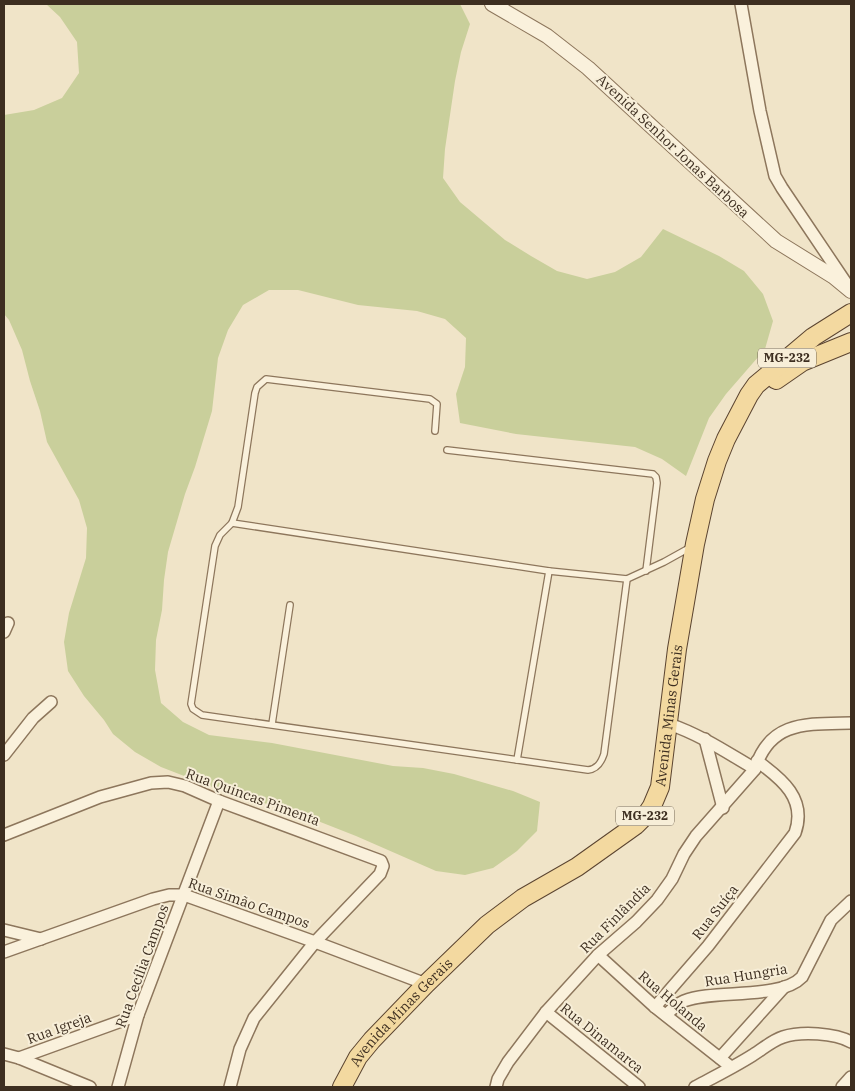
<svg xmlns="http://www.w3.org/2000/svg" width="855" height="1091" font-family="'IBM Plex Serif',serif">
  <rect width="100%" height="100%" fill="#f0e4c8"/>
  <path fill="#c9cf9b" d="M46,4h414l10,20 -9,28 -6,29 -10,68 -2,29 17,24 45,38 26,16 26,15 30,8 28,-7 26,-15 22,-28 56,27 25,15 19,23 10,27 -8,28 -39,45 -17,24 -23,58 -24,-17 -27,-12 -119,-13 -56,-11 -4,-29 9,-27 1,-29 -21,-19 -28,-8 -59,-6 -60,-15h-29l-26,15 -15,25 -10,28 -6,53 -17,56 -10,27 -17,58 -4,28 -2,30 -6,30 -1,30 6,33 22,19 26,13 63,8 121,23 30,2 31,6 59,17 27,11 -3,29 -20,20 -24,17 -28,7 -29,-4 -80,-35 -56,-22 -85,-26 -54,-21 -26,-15 -22,-18 -9,-14 -20,-24 -16,-25 -4,-29 5,-29 17,-55 1,-30 -8,-28 -32,-58 -7,-31 -10,-30 -8,-31 -13,-30 -5,-6v-199l30,-5 28,-12 17,-25 -2,-31 -17,-25z"/>
  <g fill="none" stroke-linecap="round" stroke-linejoin="round">
    <g stroke="#8d765c" stroke-width="8">
      <g id="service">
        <path d="M435,431l2,-27 -7,-5 -164,-20 -9,8 -2,6 -17,114 -6,16 -12,12 -5,11 -24,158 2,5 9,6 386,55c9,-1 13,-7 16,-16l23,-175"/>
        <path d="M447,450l206,24 3,3 1,6 -11,88"/>
        <path d="M232,523l317,48 78,8 37,-17 27,-15"/>
        <path d="M272,724l18,-119"/>
        <path d="M517,760l32,-189"/>
      </g>
    </g>
    <g stroke="#8d765c" stroke-width="14">
      <g id="minor">
        <path d="M741,4l19,107 15,65 7,12 64,95"/>
        <path d="M4,632l4,-9"/>
        <path d="M669,724c32,11 57,28 86,45"/>
        <path d="M705,739l18,69"/>
        <path d="M4,755l29,-37 18,-16"/>
        <path d="M4,835l96,-38 51,-14 17,-1 17,4 34,15 162,60 2,5 -3,8 -65,68 -61,76 -14,31 -10,38"/>
        <path d="M4,930l37,9"/>
        <path d="M4,952l149,-53 16,-4h15l131,47 111,42"/>
        <path d="M598,955l57,52 76,60"/>
        <path d="M655,1007l53,-61 87,-113c12,-34 -13,-54 -38,-72"/>
        <path d="M546,1012l93,75"/>
        <path d="M666,1015c5,-5 11,-11 18,-14 30,-12 96,-1 118,-24l29,-57 20,-19"/>
        <path d="M4,1054l15,4 71,29"/>
        <path d="M19,1058l119,-43"/>
        <path d="M720,1058l64,-71"/>
        <path d="M118,1087l20,-72 81,-214"/>
        <path d="M496,1087l2,-8 10,-17 38,-50 52,-57 38,-33 21,-22 15,-21 12,-25 12,-18 59,-67c15,-49 53,-45 96,-46"/>
        <path d="M695,1087c19,-10 39,-20 58,-32 10,-6 18,-14 30,-18 18,-6 52,-4 68,5"/>
        <path d="M842,1087l9,-10"/>
      </g>
    </g>
    <g stroke="#8d765c" stroke-width="16">
      <path id="tertiary" d="M492,4l55,32 41,32 188,173 58,36 17,14"/>
    </g>
    <g stroke="#5b4430" stroke-width="20">
      <g id="primary">
        <path d="M776,380l26,-18 49,-20"/>
        <path id="s1" d="M342,1087l16,-30 14,-17 54,-56 61,-59 36,-27 54,-31 59,-42 10,-10 6,-9 8,-19 17,-138 18,-105 10,-45 12,-38 9,-22 23,-44 7,-10 57,-48 38,-24"/>
      </g>
    </g>
    <use href="#service" stroke="#faf1dc" stroke-width="5.5"/>
    <use href="#minor" stroke="#faf1dc" stroke-width="11"/>
    <use href="#tertiary" stroke="#faf1dc" stroke-width="14"/>
    <use href="#primary" stroke="#f3d9a0" stroke-width="18"/>
  </g>
  <g text-anchor="middle" stroke-width="4" stroke-linejoin="round" paint-order="stroke">
    <g fill="#f7eed8" stroke="#756857" stroke-width="1">
      <rect x="758" y="348.5" width="58" height="19" rx="4"/>
      <rect x="616" y="806.5" width="58" height="19" rx="4"/>
    </g>
    <g font-size="12" font-weight="bold" fill="#3d2e20">
      <text x="787" y="362">MG-232</text>
      <text x="645" y="820">MG-232</text>
    </g>
    <g font-size="14" fill="#3d2e20" stroke="#f7eed8">
      <text transform="translate(673 146) rotate(43)" y="5">Avenida Senhor Jonas Barbosa</text>
      <text dy="5" stroke="none"><textPath href="#s1" startOffset="516">Avenida Minas Gerais</textPath></text>
      <text transform="translate(253 797) rotate(20)" y="5">Rua Quincas Pimenta</text>
      <text transform="translate(249 903) rotate(19)" y="5">Rua Simão Campos</text>
      <text transform="translate(715 912) rotate(-52)" y="5">Rua Suíça</text>
      <text transform="translate(615 918) rotate(-45)" y="5">Rua Finlândia</text>
      <text transform="translate(142 966) rotate(-70)" y="5">Rua Cecília Campos</text>
      <text transform="translate(746 975) rotate(-9)" y="5">Rua Hungria</text>
      <text transform="translate(673 1001) rotate(40)" y="5">Rua Holanda</text>
      <text dy="5" stroke="none"><textPath href="#s1" startOffset="96">Avenida Minas Gerais</textPath></text>
      <text transform="translate(59 1028) rotate(-20)" y="5">Rua Igreja</text>
      <text transform="translate(602 1038) rotate(39)" y="5">Rua Dinamarca</text>
    </g>
  </g>
  <rect width="855" height="1091" fill="none" stroke="#3d2e20" stroke-width="10"/>
</svg>
